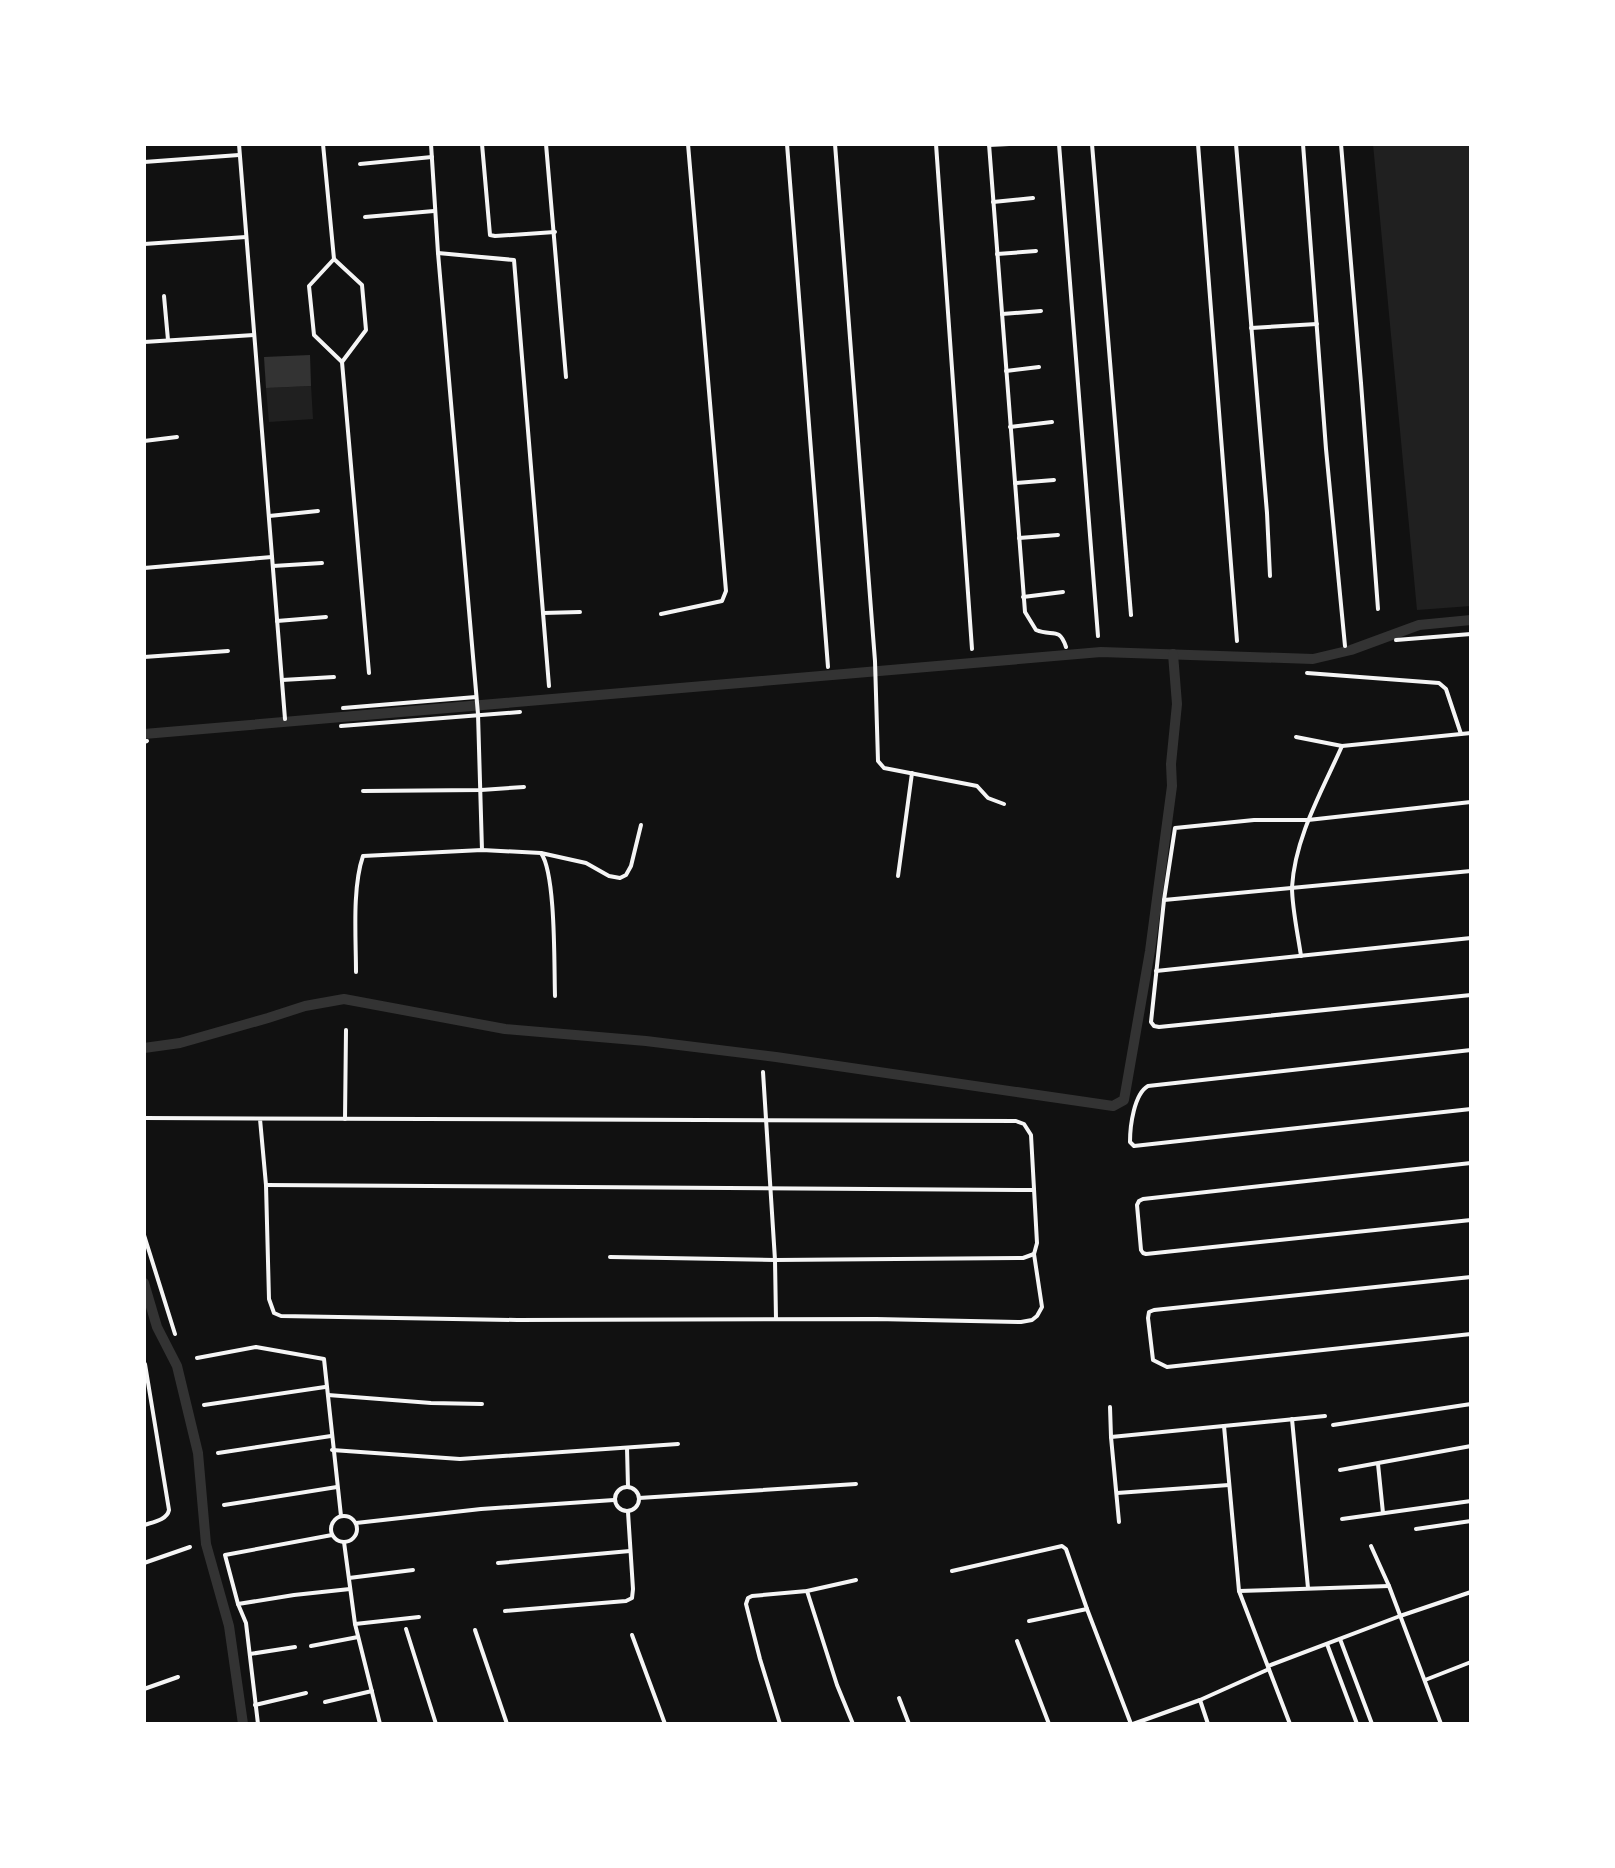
<svg xmlns="http://www.w3.org/2000/svg" width="1615" height="1868" font-family="Signika,sans-serif">
  <rect width="100%" height="100%" fill="#111"/>
  <g fill="#202020">
    <path d="M1373,144h98v462l-54,4z"/>
    <path d="M311,386l2,33 -44,3 -3,-34z"/>
  </g>
  <path fill="#333" d="M310,355l1,31 -45,2 -2,-31z"/>
  <g fill="none" stroke-linecap="round" stroke-linejoin="round">
    <g stroke="#333" stroke-width="10">
      <path d="M144,734l957,-82 212,7 38,-9 68,-25 52,-5"/>
      <path d="M144,1048l36,-5 88,-25 37,-12 39,-7 161,30 141,12 130,16 337,49 11,-6 26,-149 22,-165 -1,-22 6,-60 -4,-50"/>
      <path d="M144,1283l13,44 20,39 21,87 8,91 23,82 14,98"/>
    </g>
    <g stroke="#f5f5f5" stroke-width="4">
      <path d="M239,144l46,575"/>
      <path d="M323,144l11,115 28,26 4,45 -24,32"/>
      <path d="M431,144l7,109 40,461 4,136"/>
      <path d="M482,144l8,91 5,1 60,-4"/>
      <path d="M546,144l20,233"/>
      <path d="M787,144l41,523"/>
      <path d="M835,144l40,517 3,100 6,7 88,17 5,1 11,12 16,6"/>
      <path d="M936,144l36,505"/>
      <path d="M989,144l36,468 11,18c16,7 23,-4 30,17"/>
      <path d="M1059,144l39,492"/>
      <path d="M1092,144l39,471"/>
      <path d="M1198,144l39,497"/>
      <path d="M1236,144l31,369 3,63"/>
      <path d="M1303,144l23,305 19,197"/>
      <path d="M1341,144l20,239 17,226"/>
      <path d="M989,145l20,-1"/>
      <path d="M144,162l95,-7"/>
      <path d="M360,164l72,-7"/>
      <path d="M993,202l40,-4"/>
      <path d="M365,217l69,-6"/>
      <path d="M144,244l102,-7"/>
      <path d="M438,253l76,7 35,426"/>
      <path d="M997,254l39,-3"/>
      <path d="M334,259l-25,27 5,49 28,27 27,311"/>
      <path d="M164,296l4,44"/>
      <path d="M1002,314l39,-3"/>
      <path d="M1251,328l66,-4"/>
      <path d="M144,342l110,-7"/>
      <path d="M1006,371l33,-4"/>
      <path d="M1010,427l42,-5"/>
      <path d="M144,441l33,-4"/>
      <path d="M1015,483l39,-3"/>
      <path d="M269,516l49,-5"/>
      <path d="M1019,538l39,-3"/>
      <path d="M273,566l49,-3"/>
      <path d="M144,568l128,-11"/>
      <path d="M1023,597l40,-5"/>
      <path d="M543,613l37,-1"/>
      <path d="M661,614l61,-13 4,-10 -38,-447"/>
      <path d="M277,621l49,-4"/>
      <path d="M1396,640l75,-6"/>
      <path d="M144,657l84,-6"/>
      <path d="M1307,673l132,10 7,6 15,45"/>
      <path d="M282,680l52,-3"/>
      <path d="M343,708l133,-11"/>
      <path d="M341,726l179,-14"/>
      <path d="M1296,737l46,9 129,-13"/>
      <path d="M144,742l3,-1"/>
      <path d="M363,791l118,-1 43,-3"/>
      <path d="M1471,802l-163,18h-54l-79,8 -11,72 -13,122 3,4 5,1 312,-32"/>
      <path d="M541,853l45,10 23,13 11,2 6,-3 5,-9 10,-41"/>
      <path d="M898,876l14,-103"/>
      <path d="M1164,900l307,-29"/>
      <path d="M1301,956c-3,-21 -9,-48 -9,-69 3,-50 30,-96 50,-141"/>
      <path d="M1156,971l315,-33"/>
      <path d="M356,972c0,-34 -4,-84 7,-116l119,-6 59,3c15,21 13,113 14,143"/>
      <path d="M1471,1050l-323,36c-14,8 -18,40 -18,56l4,4 337,-37"/>
      <path d="M763,1072l12,188 1,59"/>
      <path d="M144,1118l872,3 8,3 7,11 6,108 -3,11 8,53 -5,9 -5,4 -11,2 -145,-3 -359,1 -236,-4 -7,-3 -5,-14 -3,-114 -6,-66"/>
      <path d="M345,1119l1,-89"/>
      <path d="M1471,1163l-328,36 -4,2 -2,4 4,45 2,3 3,1 325,-34"/>
      <path d="M266,1185l768,5"/>
      <path d="M144,1235l31,99"/>
      <path d="M610,1257l165,3 248,-2 11,-4"/>
      <path d="M1471,1277l-317,33 -5,2 -1,6 5,42 14,7 304,-33"/>
      <path d="M197,1358l59,-11 68,12 17,157"/>
      <path d="M328,1395l103,8 51,1"/>
      <path d="M204,1405l121,-18"/>
      <path d="M1110,1407l1,30 8,85"/>
      <path d="M1292,1419l16,169"/>
      <path d="M1333,1425l138,-21"/>
      <path d="M1224,1426l15,165 51,133"/>
      <path d="M1111,1437l214,-21"/>
      <path d="M627,1448l1,39"/>
      <path d="M332,1450l128,9 218,-15"/>
      <path d="M218,1453l113,-17"/>
      <path d="M1378,1464l5,49"/>
      <path d="M1340,1470l131,-24"/>
      <circle cx="627" cy="1499" r="12"/>
      <path d="M1117,1493l112,-8"/>
      <path d="M639,1498l217,-14"/>
      <path d="M224,1505l113,-18"/>
      <circle cx="344" cy="1529" r="13"/>
      <path d="M1342,1519l129,-18"/>
      <path d="M356,1523l125,-14 133,-9"/>
      <path d="M144,1525c9,-3 23,-5 25,-15l-24,-146"/>
      <path d="M1416,1529l55,-8"/>
      <path d="M344,1542l11,82 25,100"/>
      <path d="M1371,1546l18,40 52,138"/>
      <path d="M144,1563l46,-16"/>
      <path d="M498,1563l132,-12"/>
      <path d="M952,1571l110,-25 4,3 21,60"/>
      <path d="M349,1578l64,-8"/>
      <path d="M807,1591l30,94 16,39"/>
      <path d="M1239,1591l150,-5"/>
      <path d="M238,1604l-13,-49 107,-20"/>
      <path d="M505,1611l121,-10 6,-3 1,-9 -5,-77"/>
      <path d="M1029,1621l58,-12 44,115"/>
      <path d="M355,1624l64,-7"/>
      <path d="M406,1629l30,95"/>
      <path d="M475,1630l32,94"/>
      <path d="M632,1635l33,89"/>
      <path d="M1340,1639l32,85"/>
      <path d="M1017,1641l32,83"/>
      <path d="M1327,1644l30,80"/>
      <path d="M311,1646l47,-9"/>
      <path d="M250,1654l45,-7"/>
      <path d="M1268,1666l132,-50 71,-24"/>
      <path d="M1425,1680l46,-18"/>
      <path d="M144,1689l34,-12"/>
      <path d="M899,1698l10,26"/>
      <path d="M1200,1700l8,24"/>
      <path d="M325,1702l47,-11"/>
      <path d="M255,1705l51,-12"/>
      <path d="M258,1724l-12,-101 -8,-19 56,-9 56,-6"/>
      <path d="M780,1724l-20,-65 -14,-55 2,-6 4,-2 55,-5 49,-11"/>
      <path d="M1133,1724l67,-24 69,-31"/>
    </g>
  </g>
  <rect width="1615" height="1868" fill="none" stroke="#ffffff" stroke-width="292"/>
</svg>
